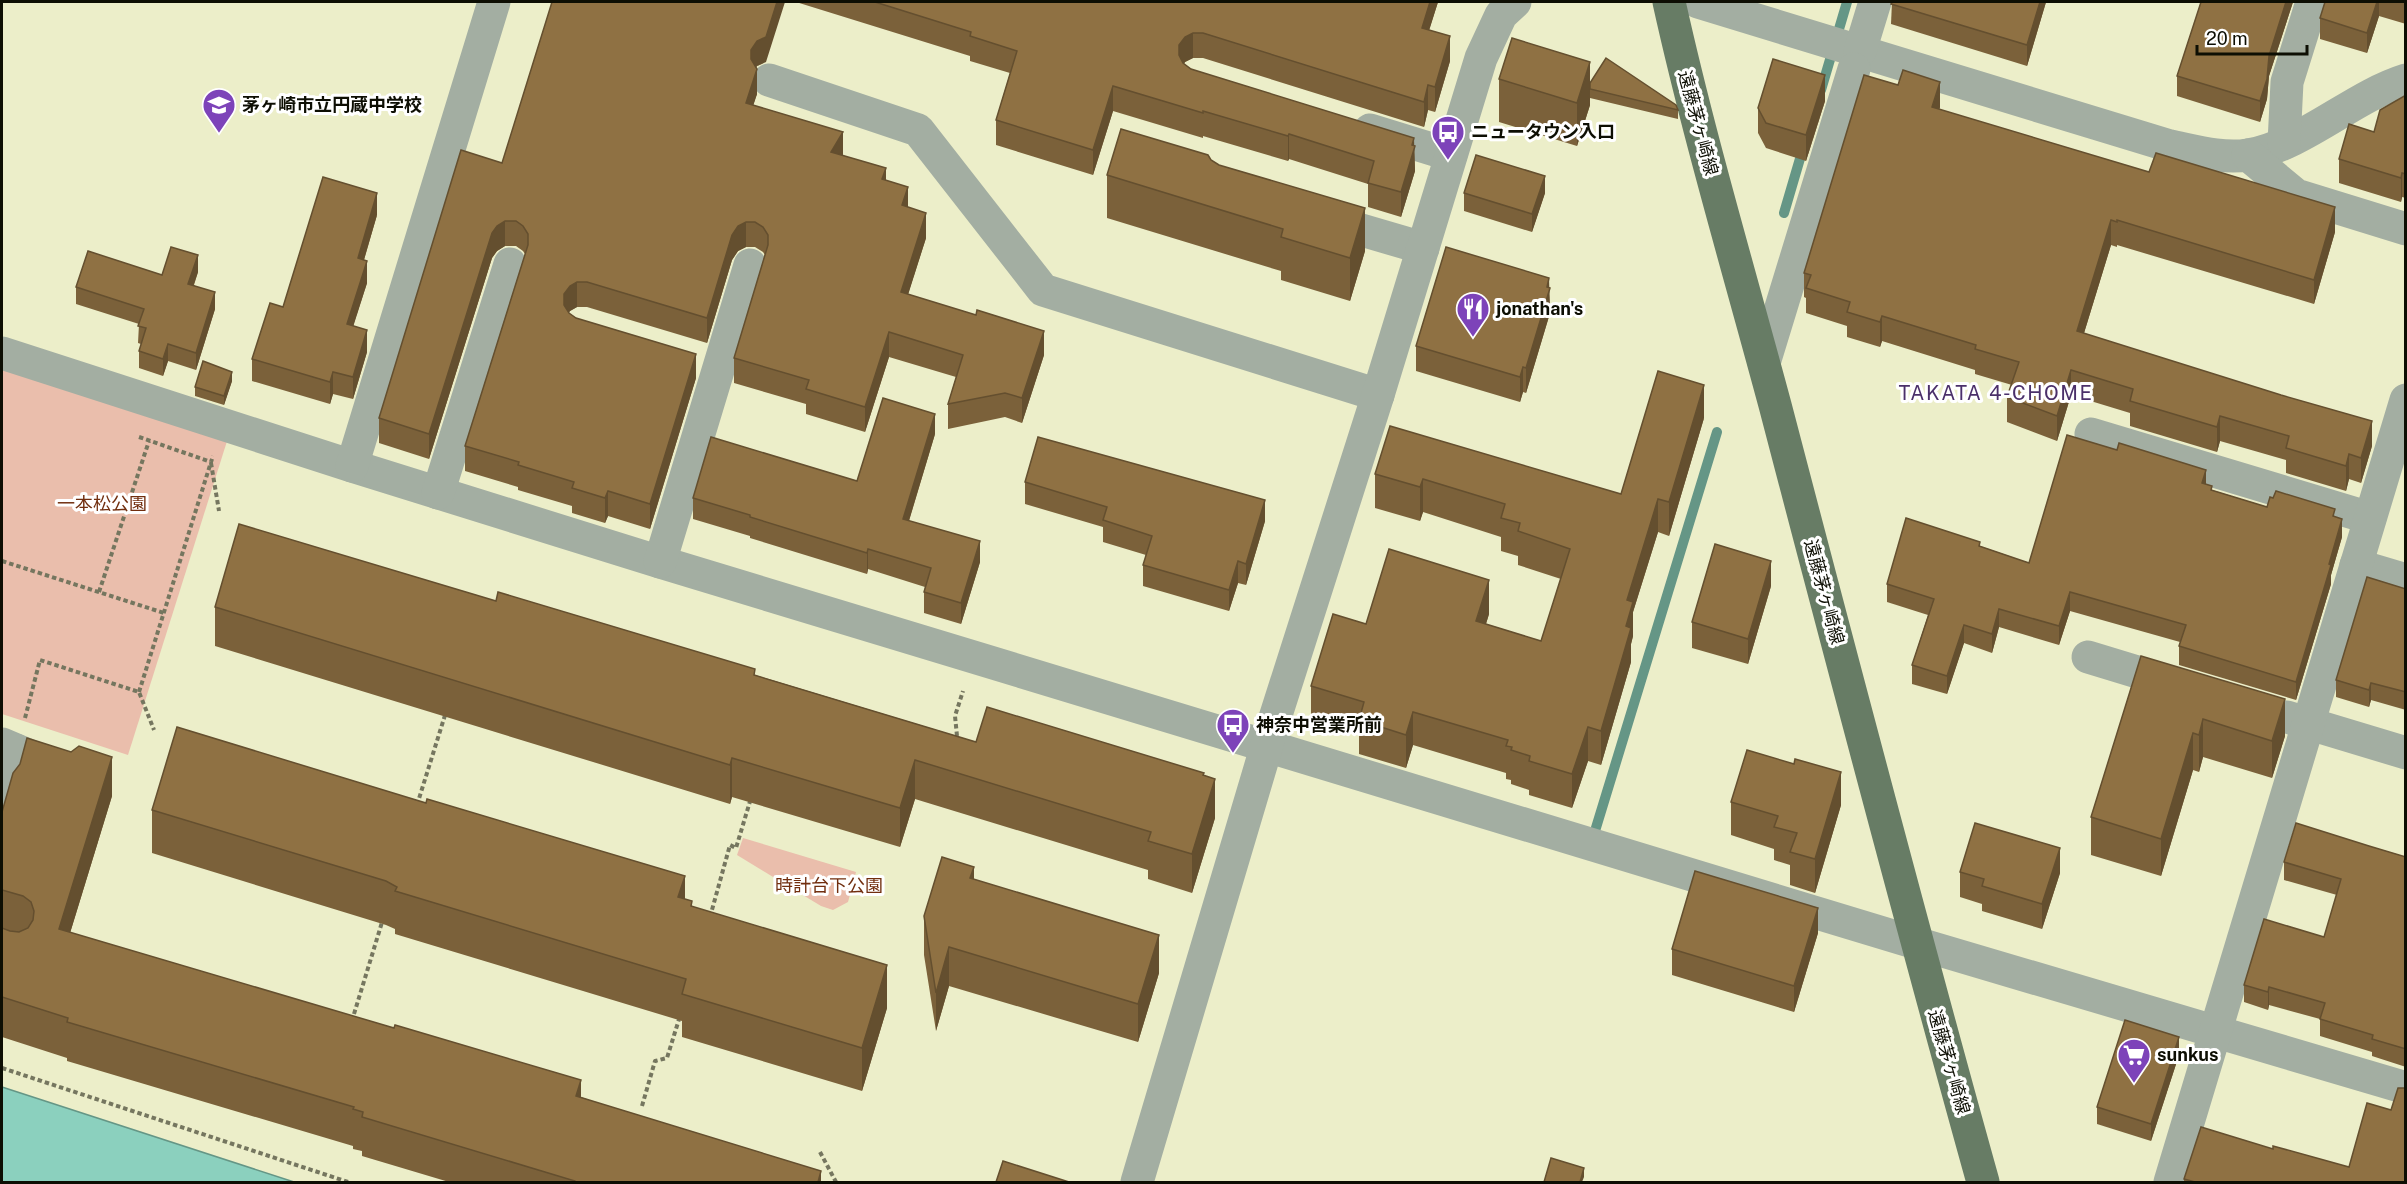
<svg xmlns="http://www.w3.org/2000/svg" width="2407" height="1184" font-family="'Public Sans','Noto Sans JP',sans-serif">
  <rect width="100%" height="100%" fill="#eceec9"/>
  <g fill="#eabeac">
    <path d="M2,363l226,75 -100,317 -126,-41z"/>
    <path d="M743,838l113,34 -8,30 -15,8 -12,-4 -84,-51z"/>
  </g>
  <path fill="#8bd0be" stroke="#659686" stroke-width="1.5" d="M2,1087l292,95h-292z"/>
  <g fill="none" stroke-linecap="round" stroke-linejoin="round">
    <g stroke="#659686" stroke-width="10">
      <path d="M1821,90l26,-88"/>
      <path d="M1784,213l20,-68"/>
      <path d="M1595,831l122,-399"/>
    </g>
    <g stroke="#75765f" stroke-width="4" stroke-dasharray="4.5 3" stroke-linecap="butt">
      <path d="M139,437l72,25 2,-6"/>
      <path d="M211,463l8,48"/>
      <path d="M2,561l162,52"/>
      <path d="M99,592l50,-151"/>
      <path d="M139,692l72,-230"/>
      <path d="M25,718l15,-58 99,32 15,38"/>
      <path d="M957,736l-2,-20 8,-25"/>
      <path d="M417,805l29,-93"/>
      <path d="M710,917l20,-72 6,3 15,-50"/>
      <path d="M354,1014l29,-95"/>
      <path d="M2,1068l346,114"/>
      <path d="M642,1106l13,-45 12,-3 13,-42"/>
      <path d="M820,1152l16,30"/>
    </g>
    <g stroke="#a3aea2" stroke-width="33">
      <path d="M1698,2l472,144c25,5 52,13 78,9 56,-10 104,-58 158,-75"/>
      <path d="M1860,51l15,-49"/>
      <path d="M769,80l149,50 125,160 335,105"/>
      <path d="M1370,130l81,25"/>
      <path d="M2284,143l3,-61 25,-80"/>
      <path d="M2248,155l48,40 110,34"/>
      <path d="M1324,219l99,29"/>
      <path d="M2,353l350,113 308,96 1256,381 490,145"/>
      <path d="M1764,363l90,-294"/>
      <path d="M2091,434l279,84"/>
      <path d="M352,466l142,-464"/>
      <path d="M438,493l72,-229"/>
      <path d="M660,562l90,-297"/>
      <path d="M2356,565l50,15"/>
      <path d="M2088,657l92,28"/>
      <path d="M2287,717l119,36"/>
      <path d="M2,744l61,26"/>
      <path d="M2,798l14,-48"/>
      <path d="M1137,1182l138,-464 103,-323 103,-337 20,-43 14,-13"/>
      <path d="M2170,1182l236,-782"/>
    </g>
    <path stroke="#677c65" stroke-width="33" d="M1669,2c30,135 70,269 106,403 68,260 136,519 208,777"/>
  </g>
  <g fill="#7b613a">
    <path d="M796,2h642l-9,28 21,31 -15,51 -7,-2 -4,17 -221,-69h-10l-8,4 -1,2 7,5 223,77 1,25 -14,46 -33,-10v-23l-79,-25 -1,2 -85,-25v2l-90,-27 -20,64 -97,-30v-25l14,-47 -40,-12v-5z"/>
    <path d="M1892,2h154l-19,64 -136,-42z"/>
    <path d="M2201,2h92l-24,74 -2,23 -7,23 -83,-26v-20z"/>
    <path d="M2325,2h81v22l-27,-8 -12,37 -47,-14v-21z"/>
    <path d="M766,62l-9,4 -1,1 1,27 -4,11 133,75 22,27 18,31 -18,56 136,61 -22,68 -17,-6 -57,12v-25l8,-27 -67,-20 -24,75 -59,-18v-10l-72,-21v-25l31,-103 -2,-3 -8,-5h-9l-8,4 -6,9 -25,83 -120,-36h-10l-7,4 -2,2 8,5 120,60 -46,151 -42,-13 -3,7 -33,-10v-7l-54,-16v-3l-53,-16v-25l60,-192 -2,-3 -7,-5h-11l-8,5 -5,7 -63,201 -50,-16v-25l123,-255z"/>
    <path d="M1499,79l91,4 88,27v9l-88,-21v7l-13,41 -78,-24z"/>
    <path d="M1898,85l42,22 -1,3 396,122 -21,72 -197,-59v2l-6,-2 -27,88 288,113 -11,37 -12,-4 -3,12 -60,-18v-13l-66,-19 -3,11 -87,-26v-13l-59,-18 -14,46 -50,-19v-25l5,-12 -37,-11v-4l-93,-29 -2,6 -33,-10v-11l-41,-13v-15l-2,-1v-24z"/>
    <path d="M2406,95v103l-4,-1 -1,5 -62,-19v-24l35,-27z"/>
    <path d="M1825,101l-19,60 -40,-13 -8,-15v-25z"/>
    <path d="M1211,160l154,91 -15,50 -69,-21v-9l-174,-53v-43z"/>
    <path d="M1464,193h81l-13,39 -68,-21z"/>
    <path d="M377,215l-13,45 3,23 -14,43 14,26 -14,47 -20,-5 -3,10 -78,-23v-22l31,-52z"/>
    <path d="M198,272l-4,13 21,24 -19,61 -28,-9 -5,15 -24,-8v-17l2,-7 -3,-1 1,-19 -63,-20v-17l86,-12z"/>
    <path d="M1549,288l1,25 -24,80 -3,-1 -3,10 -104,-31v-25z"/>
    <path d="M232,381l-8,24 -29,-9v-9z"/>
    <path d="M1704,418l-35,118 -11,-4 -25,80v24l-2,8v18l-30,103 -13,-4 -16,47 -43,-13v-5l-18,-6v-4l-5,-1v-6l-93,-28 -7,23 -47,-14v-20l-48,-14v-34l55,-62 123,-10 -3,10 55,17 20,-62 -43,-14v-9l-17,-5v-14l-78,-25 -3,9 -45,-13v-34l246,20z"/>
    <path d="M935,434l-26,87 71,41 -19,62 -37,-11v-21l1,-5 -57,-18 -1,5 -117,-36v-2l-57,-17v-21l164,-17z"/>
    <path d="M1025,482l240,39 -19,64 -8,-2 -9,28 -86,-25v-21l3,-10 -43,-13v-15l-78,-23z"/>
    <path d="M2206,484l6,6 55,17 68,9 7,21 -11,38v9l-35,116 -117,-35v-19l1,-4 -110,-31 -11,34 -60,-18 -7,26 -28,-10 -17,51 -35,-10v-19l16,-50 -41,-13v-18l93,-38 49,17z"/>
    <path d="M1771,586l-23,78 -56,-16v-26z"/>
    <path d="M2406,589v121l-35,-10 -2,7 -33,-10v-17z"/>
    <path d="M496,601l259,74 221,67 228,33 11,43 -23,75 -44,-14v-9l-233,-71 -15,48 -168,-50 -2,7 -515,-158v-39z"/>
    <path d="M2141,656l144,80 -13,42 -69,-21 -4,15 -6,-2 -32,106 -70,-21v-38z"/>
    <path d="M71,752l41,44 -42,137 511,164 240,85h-372l-87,-26v-5l-9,-2v-3l-286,-85v-3l-65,-21v-225z"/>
    <path d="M1731,802l110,3 -26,88 -25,-8v-20l-16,-5v-11l-43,-14z"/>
    <path d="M152,810l533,89 7,7 195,102 -25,83 -180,-54v-16l-287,-87v-5l-9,-4 -234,-72z"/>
    <path d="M2369,846l37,11v210l-34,-11v-4l-52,-16v-17l-51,-14 -1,5 -24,-8v-17l80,-48 13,-42 -53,-15v-18z"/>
    <path d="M1960,872l100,1 -18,56 -60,-18v-7l-22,-7z"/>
    <path d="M974,880l185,93 -21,69 -189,-56 -13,45 -12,-76v-39z"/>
    <path d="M1818,933l-24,79 -122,-37v-26z"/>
    <path d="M2179,1055l-28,86 -54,-17v-17z"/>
    <path d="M2391,1110l15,72h-222v-3l89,-30 76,18z"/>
  </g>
  <g fill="#644f2f">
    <path d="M777,2h8l-19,60 -9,4 -6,9v-25l6,-9z"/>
    <path d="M1430,2h8l-16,51v-25z"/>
    <path d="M2040,2h6l-19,64v-21z"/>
    <path d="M2286,2h7l-24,74 -2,23 -7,23v-21l9,-45z"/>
    <path d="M2377,2h2v14l-12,37v-20z"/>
    <path d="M1193,33v25l-8,4 -6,8v-25l6,-8z"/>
    <path d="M1450,36v25l-15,51v-25z"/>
    <path d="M1590,62v43l-13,41v-43z"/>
    <path d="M757,69v25l-11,34v-25z"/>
    <path d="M1825,75v26l-19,60v-26z"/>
    <path d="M1940,82v25l-8,25v-25z"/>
    <path d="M1428,85v25l-4,17v-25z"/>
    <path d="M1113,86v25l-20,64v-25z"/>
    <path d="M843,132v25l-12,-5z"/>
    <path d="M1289,134v25l-1,2v-25z"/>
    <path d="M1414,138l1,33 -14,46v-25z"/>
    <path d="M886,168v25l-4,-14z"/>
    <path d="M2402,173v24l-1,5v-24z"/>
    <path d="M1545,176v17l-13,39v-18z"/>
    <path d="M908,187v25l-6,-7z"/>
    <path d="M377,193v22l-19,65v-22z"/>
    <path d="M2335,207v25l-21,72v-24z"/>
    <path d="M1365,208v43l-15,50v-43z"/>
    <path d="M926,213v25l-25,79v-25z"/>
    <path d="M2111,220v25l-34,111v-25z"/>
    <path d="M505,221v25l-8,5 -5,7 -63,201v-25l63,-201 5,-7z"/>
    <path d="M746,222v25l-8,4 -6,9 -25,83v-25l25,-83 6,-9z"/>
    <path d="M198,255v17l-10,29v-17z"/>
    <path d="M367,261v22l-20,63v-22z"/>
    <path d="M1549,278l1,35 -24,80v-25z"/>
    <path d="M577,282v25l-7,4 -6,8v-25l6,-8z"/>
    <path d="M215,292v17l-19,61v-17z"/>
    <path d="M1882,316v25l-2,6v-25z"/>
    <path d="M367,330v22l-14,47v-22z"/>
    <path d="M1044,331v24l-22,68v-25z"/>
    <path d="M889,332v25l-24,75v-25z"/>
    <path d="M168,344v17l-5,15v-17z"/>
    <path d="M696,354v24l-46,151v-25z"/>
    <path d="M1523,367v25l-3,10v-25z"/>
    <path d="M2071,370v25l-14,46v-25z"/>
    <path d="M232,372v9l-8,24v-9z"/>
    <path d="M333,372v22l-3,10v-22z"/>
    <path d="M1704,385v33l-35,118v-34z"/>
    <path d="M935,414v20l-32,106v-21z"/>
    <path d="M2220,416v25l-3,11v-25z"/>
    <path d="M2372,421v25l-11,37v-25z"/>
    <path d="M2349,454v25l-3,12v-25z"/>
    <path d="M2206,470v18l-4,-5z"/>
    <path d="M1423,479v33l-3,9v-34z"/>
    <path d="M608,491v25l-3,7v-25z"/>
    <path d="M1658,499v33l-25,80v24l-2,8v18l-30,103v-34l26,-131z"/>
    <path d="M1265,500v21l-19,64v-21z"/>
    <path d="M2342,519v18l-11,38v9l-35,116v-18z"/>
    <path d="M980,541v21l-19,62v-21z"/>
    <path d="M868,549v20l-1,5v-21z"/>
    <path d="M1238,561v22l-9,28v-21z"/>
    <path d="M1771,561v25l-23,78v-25z"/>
    <path d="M1489,580v34l-13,41v-34z"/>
    <path d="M2070,592v19l-11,34v-19z"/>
    <path d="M1999,609v18l-7,26v-19z"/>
    <path d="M1964,625v18l-17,51v-18z"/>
    <path d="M2371,683v17l-2,7v-17z"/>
    <path d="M2285,699v37l-13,42v-37z"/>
    <path d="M1413,712v33l-7,23v-33z"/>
    <path d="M2203,719v38l-4,15v-37z"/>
    <path d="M1588,727v34l-16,47v-34z"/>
    <path d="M2193,733v37l-32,106v-37z"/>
    <path d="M112,757v39l-53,173v-40z"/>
    <path d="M732,758v39l-2,7v-39z"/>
    <path d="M915,760v39l-15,48v-39z"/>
    <path d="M1841,772v33l-26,88v-34z"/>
    <path d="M1215,779v39l-23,75v-39z"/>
    <path d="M2060,848v25l-18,56v-25z"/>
    <path d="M974,867v38l-4,-27z"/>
    <path d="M685,876v43l-7,-22z"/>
    <path d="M1818,908v25l-24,79v-26z"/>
    <path d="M1159,935v38l-21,69v-38z"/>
    <path d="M949,947v39l-13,45v-38z"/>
    <path d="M887,965v43l-25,83v-43z"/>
    <path d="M2269,987v18l-1,5v-18z"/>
    <path d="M2179,1037v18l-28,86v-17z"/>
    <path d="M581,1080v39l-5,-23z"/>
    <path d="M1584,1168v9l-2,5h-2z"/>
    <path d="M821,1171v11h-3z"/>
  </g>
  <g fill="#8f7143" stroke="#644f2f" stroke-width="1.5">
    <path d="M552,2h225l-11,35 -9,4 -6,9v9l6,10 -11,34 97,29 -12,20 55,16 -4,11 26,8 -6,18 24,8 -25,79 75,23 1,-5 67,21 -22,67 -17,-5 -57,11 15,-49 -74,-23 -24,75 -59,-18 3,-9 -75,-22 34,-113v-10l-5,-8 -8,-5h-9l-8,4 -6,9 -25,83 -120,-36h-10l-7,4 -6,8v11l5,8 7,5 120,36 -46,150 -42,-13 -3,7 -33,-10 2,-6 -56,-17 1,-3 -54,-16 63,-201v-11l-5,-8 -7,-5h-11l-8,5 -5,7 -63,201 -50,-16 82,-268 41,13z"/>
    <path d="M875,2h555l-8,26 28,8 -15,51 -7,-2 -4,17 -221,-69h-10l-8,4 -6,8v10l4,8 8,6 223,69 -2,7 3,1 -14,46 -33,-9 6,-22 -85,-27 -1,2 -85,-25v2l-90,-27 -20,64 -97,-30 21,-69 -47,-15 1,-4z"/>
    <path d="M1892,2h148l-13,43 -136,-41z"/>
    <path d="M2201,2h85l-17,54 -2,23 -7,22 -83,-25z"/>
    <path d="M2325,2h52l-10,31 -47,-15z"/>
    <path d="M1512,38l78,24 -13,41 -78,-24z"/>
    <path d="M1606,58l70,47 2,5 -88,-21v-6z"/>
    <path d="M1773,59l52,16 -19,60 -40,-12 -8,-15z"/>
    <path d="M1903,70l37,12 -8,25 217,65 7,-19 179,54 -21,73 -197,-60v2l-6,-2 -34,111 204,64 91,26 -11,37 -12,-4 -3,12 -60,-18 3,-12 -69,-20 -3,11 -87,-26 3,-12 -62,-19 -14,46 -50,-19 12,-35 -44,-13 1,-4 -94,-29 -2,6 -33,-10 3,-10 -44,-14 5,-13 -7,-2 60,-198 34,10z"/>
    <path d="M2406,95v79l-4,-1 -1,5 -62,-19 10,-35 25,8 6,-22z"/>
    <path d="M1121,129l87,26 3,5 8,5 146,43 -15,50 -69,-21 2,-8 -176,-54z"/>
    <path d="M1476,155l69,21 -13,38 -68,-21z"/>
    <path d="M323,177l54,16 -19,65 9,3 -20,63 20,6 -14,47 -20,-5 -3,10 -78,-23 18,-56 13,4z"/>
    <path d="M171,247l27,8 -10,29 27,8 -19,61 -28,-9 -5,15 -24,-8 7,-23 -8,-2 6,-17 -68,-22 12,-36 74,24z"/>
    <path d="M1446,247l103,31 -2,9 3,1 -24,80 -3,-1 -3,10 -104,-31z"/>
    <path d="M203,361l29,11 -8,24 -29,-9z"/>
    <path d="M1658,371l46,14 -35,117 -11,-3 -31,101 6,2 -7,24 5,2 -30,103 -13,-4 -16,47 -43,-13 1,-5 -19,-6 1,-3 -6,-1 2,-6 -95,-28 -7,23 -47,-15 5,-18 -53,-16 22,-72 33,10 23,-75 100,31 -13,41 65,20 29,-92 -52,-18 2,-8 -19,-5 4,-14 -82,-25 -3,8 -45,-13 15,-48 231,68z"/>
    <path d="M883,398l52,16 -32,105 77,22 -19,62 -37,-11 7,-24 -63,-19 -1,4 -117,-36v-2l-57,-17 18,-61 146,44z"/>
    <path d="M2067,435l50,15 2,-7 87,27 -4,13 10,3 -1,4 56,17 3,-10 3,1 3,-7 59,18 -2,7 9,3 -13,45 2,1 -35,117 -117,-36 7,-21 -116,-33 -11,34 -60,-17 -7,25 -28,-9 -17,51 -35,-11 22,-66 -47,-15 19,-66 74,24 -1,4 50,17z"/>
    <path d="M1038,437l227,63 -19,64 -8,-3 -9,29 -86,-25 9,-29 -49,-16 4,-13 -82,-25z"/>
    <path d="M239,524l257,77 2,-9 257,77 -1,6 222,67 11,-35 217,66 -1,2 12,4 -23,75 -44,-13 3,-9 -236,-72 -15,48 -168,-50 -2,7 -515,-158z"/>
    <path d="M1715,544l56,17 -23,78 -56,-17z"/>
    <path d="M2367,577l39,12v103l-35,-9 -2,7 -33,-10z"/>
    <path d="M2141,656l144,43 -13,42 -69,-22 -4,16 -6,-2 -32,106 -70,-22z"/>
    <path d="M177,727l249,76 1,-4 258,77 -7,21 14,4 -1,5 196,59 -25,83 -180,-54 4,-15 -291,-88 2,-4 -11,-6 -234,-71z"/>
    <path d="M27,738l44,14 8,-6 33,11 -53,172 335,99 1,-3 186,55 -5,16 245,75 -3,11h1h-244v-1l-213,-64 1,-5 -10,-3 1,-2 -287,-85 1,-4 -66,-21v-69l8,3 9,1 9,-4 5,-8 1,-9 -3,-9 -8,-6 -21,-6v-78l11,-39 7,-9z"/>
    <path d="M1747,750l47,14 1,-5 46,13 -26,87 -25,-7 7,-19 -23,-6 4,-11 -47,-14z"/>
    <path d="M1975,823l85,25 -18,56 -60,-18 2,-7 -24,-7z"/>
    <path d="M2296,823l73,23 37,11v192l-34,-10 1,-4 -53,-16 5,-16 -56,-16 -1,5 -24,-7 20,-66 60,18 17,-58 -57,-17z"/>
    <path d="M942,857l32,10 -4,11 189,57 -21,69 -189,-57 -13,46 -12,-77z"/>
    <path d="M1695,871l123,37 -24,78 -122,-37z"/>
    <path d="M2125,1020l54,17 -28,87 -54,-17z"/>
    <path d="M2398,1088h8v94h-211l-11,-3 17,-52 72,22v-3l76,21 18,-64 24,7z"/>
    <path d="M1551,1158l33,10 -4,14h-36z"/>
    <path d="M1003,1161l66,21h-73z"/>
  </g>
  <defs>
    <g id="school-pin" transform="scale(1.725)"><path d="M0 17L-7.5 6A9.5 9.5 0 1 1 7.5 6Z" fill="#7d43b9" stroke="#fff"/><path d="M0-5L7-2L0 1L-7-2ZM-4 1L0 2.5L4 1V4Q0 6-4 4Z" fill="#fff"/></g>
    <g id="bus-pin" transform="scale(1.725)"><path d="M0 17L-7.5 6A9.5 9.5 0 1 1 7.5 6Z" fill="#7d43b9" stroke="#fff"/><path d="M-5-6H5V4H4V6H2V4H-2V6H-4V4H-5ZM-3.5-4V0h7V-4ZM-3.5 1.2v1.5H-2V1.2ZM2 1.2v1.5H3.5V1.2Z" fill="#fff"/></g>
    <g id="restaurant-pin" transform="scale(1.725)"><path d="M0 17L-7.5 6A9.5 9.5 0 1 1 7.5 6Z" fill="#7d43b9" stroke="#fff"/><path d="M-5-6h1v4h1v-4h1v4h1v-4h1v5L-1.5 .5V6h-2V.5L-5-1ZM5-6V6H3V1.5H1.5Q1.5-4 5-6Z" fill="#fff"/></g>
    <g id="supermarket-pin" transform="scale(1.725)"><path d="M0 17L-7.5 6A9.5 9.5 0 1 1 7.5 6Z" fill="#7d43b9" stroke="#fff"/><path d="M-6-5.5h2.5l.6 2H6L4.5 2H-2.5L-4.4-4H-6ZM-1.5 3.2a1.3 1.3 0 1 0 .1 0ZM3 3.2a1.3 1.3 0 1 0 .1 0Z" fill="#fff"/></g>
  </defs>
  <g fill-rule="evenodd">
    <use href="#school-pin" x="219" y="105"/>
    <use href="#bus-pin" x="1448" y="132"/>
    <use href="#restaurant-pin" x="1473" y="309"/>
    <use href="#bus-pin" x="1233" y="725"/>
    <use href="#supermarket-pin" x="2134" y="1055"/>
  </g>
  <g text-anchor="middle" stroke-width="6" stroke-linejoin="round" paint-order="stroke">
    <g font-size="18" font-weight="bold" fill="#0d0e03" stroke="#fff" text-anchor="start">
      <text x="242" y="111">茅ヶ崎市立円蔵中学校</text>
      <text x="1471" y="138">ニュータウン入口</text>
      <text x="1496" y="315">jonathan's</text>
      <text x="1256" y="731">神奈中営業所前</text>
      <text x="2157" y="1061">sunkus</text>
    </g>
    <g font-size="18" fill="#0d0e03" stroke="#fff">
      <text transform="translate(1698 123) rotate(75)" y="6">遠藤茅ヶ崎線</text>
      <text transform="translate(1824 592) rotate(75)" y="6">遠藤茅ヶ崎線</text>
      <text transform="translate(1949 1062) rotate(74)" y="6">遠藤茅ヶ崎線</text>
    </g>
    <g font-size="18" fill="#712e0e" stroke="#fff">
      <text x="102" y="510">一本松公園</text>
      <text x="829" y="892">時計台下公園</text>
    </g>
    <g font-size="20" letter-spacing="1.5" fill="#4b306a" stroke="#fff">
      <text x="1996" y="400">TAKATA 4-CHOME</text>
    </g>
  </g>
  <rect width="2407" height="1184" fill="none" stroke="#0d0e03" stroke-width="6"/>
  <path d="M2197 45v9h110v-9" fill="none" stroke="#0d0e03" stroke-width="3"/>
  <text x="2206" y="45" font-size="18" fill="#0d0e03" stroke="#ffffff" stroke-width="4.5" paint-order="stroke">20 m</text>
</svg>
